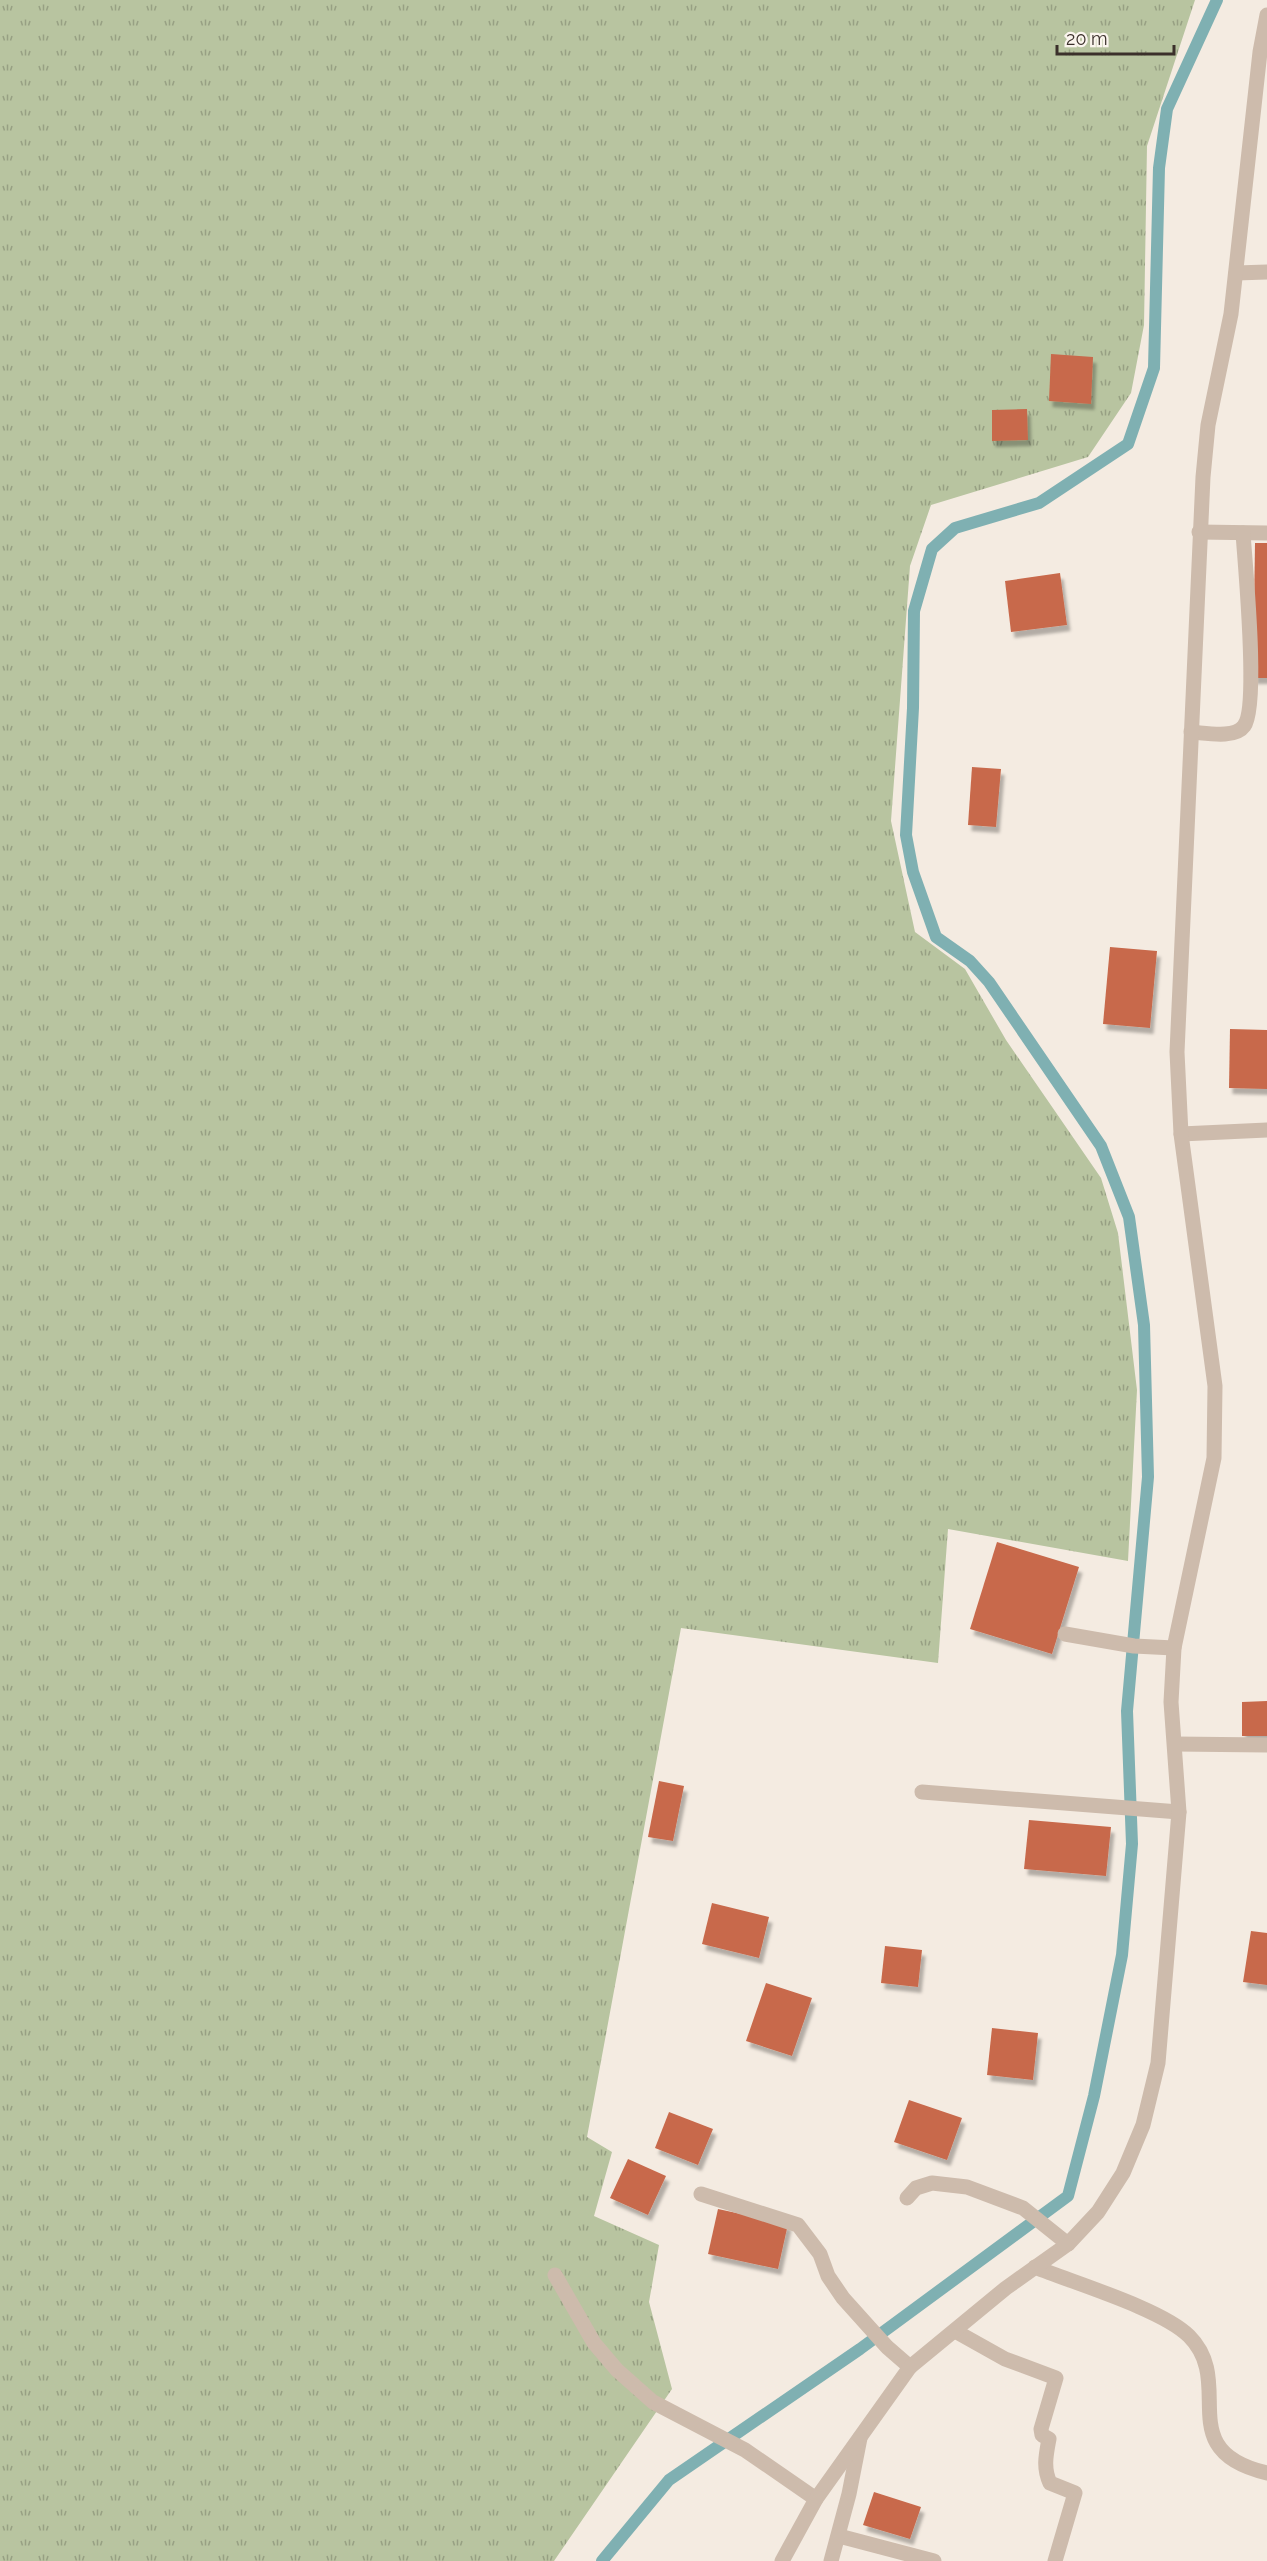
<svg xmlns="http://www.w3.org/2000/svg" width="1267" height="2561" font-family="Raleway,sans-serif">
  <defs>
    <pattern id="grass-tufts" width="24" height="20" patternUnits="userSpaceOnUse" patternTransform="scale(1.5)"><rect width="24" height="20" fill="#b8c4a0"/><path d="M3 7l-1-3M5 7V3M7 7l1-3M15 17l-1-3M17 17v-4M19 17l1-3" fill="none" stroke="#97a083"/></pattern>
    <filter id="shadow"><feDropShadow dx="3.5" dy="6" stdDeviation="1.5" flood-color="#0004"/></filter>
  </defs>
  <rect width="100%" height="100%" fill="#f4ebe1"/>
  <path fill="url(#grass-tufts)" d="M0,0h1195l-48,146 -3,179 -13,68 -43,64 -157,48 -21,61 -19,255 24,111 50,37 41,71 95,138 17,55 19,157 -9,171 -180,-32 -10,134 -257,-35 -94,509 25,15 -18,64 65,29 -10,57 23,87 -118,172h-554z"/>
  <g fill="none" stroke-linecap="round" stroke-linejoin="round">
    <path stroke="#7fb0b2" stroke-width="12" d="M602,2561l67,-81 191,-131 208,-153 26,-100 28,-141 10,-111 -5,-133 21,-234 -4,-152 -15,-108 -28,-71 -112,-164 -19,-21 -34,-24 -23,-65 -7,-37 7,-127 1,-97 18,-62 23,-21 84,-25 89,-59 26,-76 5,-200 8,-59 50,-109"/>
  </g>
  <g fill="#c8694b" filter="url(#shadow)">
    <path d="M1051,354l42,3 -2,47 -42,-3z"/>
    <path d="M1027,409l1,31 -36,1v-31z"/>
    <path d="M1255,543h12v135h-14z"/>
    <path d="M1060,573l7,52 -56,7 -6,-51z"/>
    <path d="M972,767l29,2 -5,58 -28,-2z"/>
    <path d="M1110,947l47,4 -7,77 -47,-4z"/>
    <path d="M1230,1029l37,1v59l-38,-1z"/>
    <path d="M997,1542l82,25 -27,87 -82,-25z"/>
    <path d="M1267,1701v35h-25v-34z"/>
    <path d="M659,1781l25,5 -11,55 -25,-4z"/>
    <path d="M1029,1820l82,7 -5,49 -82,-7z"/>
    <path d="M712,1903l57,14 -10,41 -57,-14z"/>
    <path d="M1251,1931l16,2v52l-24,-3z"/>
    <path d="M885,1946l37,4 -4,37 -37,-4z"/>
    <path d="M766,1983l46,15 -20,58 -46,-15z"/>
    <path d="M992,2028l46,5 -5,47 -46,-5z"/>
    <path d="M909,2100l53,18 -15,42 -53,-18z"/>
    <path d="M669,2112l44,17 -15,36 -43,-17z"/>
    <path d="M628,2159l38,17 -18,39 -38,-17z"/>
    <path d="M718,2209l70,15 -10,45 -70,-15z"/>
    <path d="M874,2492l47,15 -11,32 -47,-14z"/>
  </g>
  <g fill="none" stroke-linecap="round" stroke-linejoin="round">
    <g stroke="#cdbbac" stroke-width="15">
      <path d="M1199,532l68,1"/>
      <path d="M1191,732c15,1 44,7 53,-6 15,-19 1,-162 -1,-193"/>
      <path d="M1181,1134l86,-4"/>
      <path d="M1065,1634l69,12 40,2"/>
    </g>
    <g stroke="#cdbbac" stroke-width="15">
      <path d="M1236,273l31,-1"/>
      <path d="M1175,1744l92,1"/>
      <path d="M922,1792l257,20"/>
      <path d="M701,2194l97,31 22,29 8,22 15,22 44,49 23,20"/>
      <path d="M907,2198l9,-10 16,-5 35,4 56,21 45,36"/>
      <path d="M1035,2267c39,16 127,42 154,69 48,48 -19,114 78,137"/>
      <path d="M555,2275l39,68 23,27 36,32 92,48 71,49"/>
      <path d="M955,2331l50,28 51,19 -15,51 1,6 7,4c-3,16 -6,29 1,44l25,10 -20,68"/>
      <path d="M839,2536l95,25"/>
      <path d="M831,2561l18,-67 11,-56"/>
    </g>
    <path stroke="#cdbbac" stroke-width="15" d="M782,2561l34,-62 94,-132 96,-79 62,-44 30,-32 25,-39 20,-48 15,-62 21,-251 -8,-110 3,-54 40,-190 1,-72 -34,-252 -4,-82 26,-575 5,-52 23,-111 29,-262 7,-37"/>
  </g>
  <path d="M1057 45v9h117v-9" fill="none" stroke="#3b302b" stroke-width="3"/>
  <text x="1066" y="45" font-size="18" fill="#3b302b" stroke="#fbf5ee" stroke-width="4.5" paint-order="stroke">20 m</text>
</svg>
